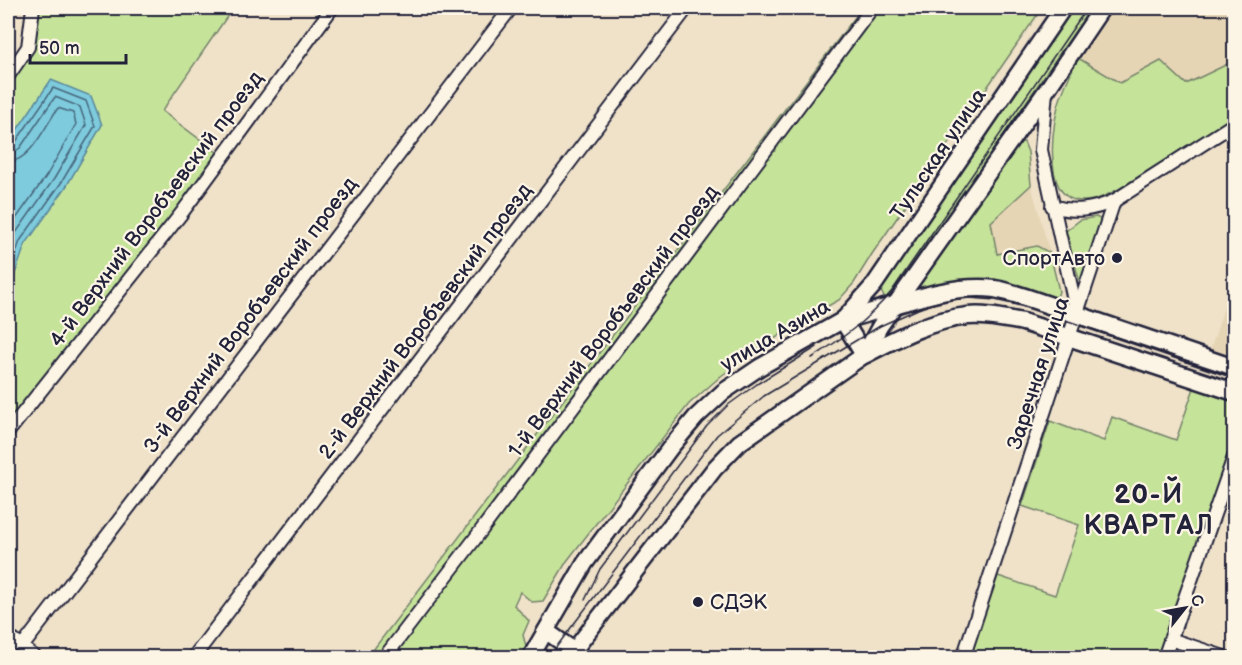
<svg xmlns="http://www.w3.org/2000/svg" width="1242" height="665" font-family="'Balsamiq Sans',sans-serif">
  <rect width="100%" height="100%" fill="#efe2c9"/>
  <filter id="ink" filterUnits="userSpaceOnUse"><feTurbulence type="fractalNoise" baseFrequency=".0167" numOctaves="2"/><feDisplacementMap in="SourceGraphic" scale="12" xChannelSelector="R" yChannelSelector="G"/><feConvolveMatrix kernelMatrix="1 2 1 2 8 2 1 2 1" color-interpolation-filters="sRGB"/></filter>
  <g filter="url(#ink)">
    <g fill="#e6d5b5">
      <path d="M1112,8h122v53l-48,23 -25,-23 -41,22 -42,-25z"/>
      <path d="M1031,185l19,68 -13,-7 -40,8 -6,-32z"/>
      <path d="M1234,277v85l-25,-8z"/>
    </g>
    <g fill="#c6e39a" stroke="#74826a" stroke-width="1.5">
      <path d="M33,8h200l-71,103 60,45 -214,276v-356l20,-29z"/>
      <path d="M862,8h180l-170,246 -18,29 -15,17 -31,17 -48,31 -39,28 -32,28 -122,157 -24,40 -11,1 -12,-10 -6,13 15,16 -6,14 4,15 -5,7 -155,1z"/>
      <path d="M1072,8h19l-196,284 -6,5h-5l-3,-6 6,-12z"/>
      <path d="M1078,58l42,25 41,-22 25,23 48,-23v56l-115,72c-12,6 -23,12 -35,12 -42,2 -32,-70 -26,-95 5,-17 12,-32 20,-48z"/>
      <path d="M1017,142h7l4,10 3,33 -40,37 6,32 40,-8 13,7 9,38 -2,7 -29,-9 -107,2 -4,-2z"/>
      <path d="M1096,217l4,2 2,6 -21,62 -15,-56 14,-11z"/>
      <path d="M1194,388l40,14v40l-74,215 -191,1 29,-82 57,19 24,-70 -57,-19 28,-85 54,20 8,-24 64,23z"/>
    </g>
    <path fill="#7ecbdd" stroke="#59879c" stroke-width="1.5" d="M51,80l40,16 11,29 -36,62 -41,58 -17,49v-151z"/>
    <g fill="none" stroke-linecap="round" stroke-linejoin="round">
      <g stroke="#47667c" stroke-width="1.5">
        <path d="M8,146l7,-3 38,-55 33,13 9,25 -34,57 -41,58 -12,35"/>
        <path d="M8,153l6,-1 6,-4 35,-51 25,10 6,18 -32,54 -41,58 -5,16"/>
        <path d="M8,162c23,-1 37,-36 50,-54l15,5 3,11 -29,51 -39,55"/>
      </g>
      <g stroke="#22223b" stroke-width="16">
        <g id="minor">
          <path d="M8,76l20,-29 5,-39"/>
          <path d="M1046,91l-5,59 36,164"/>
          <path d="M1052,206c23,7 40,4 62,-5"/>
          <path d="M8,432l173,-218 151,-206"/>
          <path d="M8,636l28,22"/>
          <path d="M1170,639l57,19"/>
          <path d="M22,647l489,-639"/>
          <path d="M193,658l494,-650"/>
          <path d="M384,658l90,-118 398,-532"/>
          <path d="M963,658l151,-457 120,-77"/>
          <path d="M1164,658l70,-201"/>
        </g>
      </g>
      <g stroke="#22223b" stroke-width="20">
        <g id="tertiary">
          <path d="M546,631l27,19"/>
          <path d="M530,658l55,-95 85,-115 26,-31 27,-25 37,-25 83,-47 31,-35 189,-277"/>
          <path d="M568,658l147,-190 24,-25 125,-88 16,-29 166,-235 56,-83"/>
        </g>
      </g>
      <g stroke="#22223b" stroke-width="21">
        <path id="secondary" d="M1234,368l-203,-69c-12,-4 -24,-8 -36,-10 -52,-6 -102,19 -152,31l21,35c33,-17 66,-35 104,-39 18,-2 38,3 55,6l211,70"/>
      </g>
      <use href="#minor" stroke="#fcf5e5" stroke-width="12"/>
      <use href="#tertiary" stroke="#fcf5e5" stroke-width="15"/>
      <use href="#secondary" stroke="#fcf5e5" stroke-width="16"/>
      <g stroke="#22223b" stroke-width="1.5">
        <path d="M812,358c34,-22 54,-37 80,-67l195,-283"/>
        <path d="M585,600l15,-31 107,-143 21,-21 29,-21 60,-37"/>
        <path d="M548,658l169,-223 47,-39 116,-70 38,-17 23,-8 28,-3 26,2 34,8 205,68"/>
      </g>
    </g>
  </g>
  <g fill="#22223b" stroke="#fcf5e5" stroke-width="2">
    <circle cx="1117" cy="258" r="6"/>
    <circle cx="698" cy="602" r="6"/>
  </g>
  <g text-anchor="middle" stroke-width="4.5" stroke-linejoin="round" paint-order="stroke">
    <g font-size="21" fill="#22223b" stroke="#fcf5e5">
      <text transform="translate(938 154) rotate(-56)" y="7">Тульская улица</text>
      <text transform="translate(156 209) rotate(-53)" y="7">4-й Верхний Воробъевский проезд</text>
      <text transform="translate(250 315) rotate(-53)" y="7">3-й Верхний Воробъевский проезд</text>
      <text transform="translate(425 321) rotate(-53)" y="7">2-й Верхний Воробъевский проезд</text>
      <text transform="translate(613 321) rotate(-53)" y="7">1-й Верхний Воробъевский проезд</text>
      <text transform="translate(775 335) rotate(-30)" y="7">улица Азина</text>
      <text transform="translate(1038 373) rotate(-72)" y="7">Заречная улица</text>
    </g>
    <g font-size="21" fill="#22223b" stroke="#fcf5e5" text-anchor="end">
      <text x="1105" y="265">СпортАвто</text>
      <text x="710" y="609" text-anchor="start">СДЭК</text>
    </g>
    <g font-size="27" font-weight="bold" letter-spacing="1.5" fill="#22223b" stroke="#fcf5e5">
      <text x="1149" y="503">20-Й<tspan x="1149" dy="31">КВАРТАЛ</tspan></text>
    </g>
  </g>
  <rect width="1242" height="665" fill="none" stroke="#fcf5e5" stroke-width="30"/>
  <rect x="15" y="15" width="1212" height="635" fill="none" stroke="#22223b" stroke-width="2" filter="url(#ink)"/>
  <g transform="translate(1185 608) rotate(59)" stroke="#fcf5e5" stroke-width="4.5" paint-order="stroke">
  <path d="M0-4.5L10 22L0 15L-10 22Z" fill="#22223b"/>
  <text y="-9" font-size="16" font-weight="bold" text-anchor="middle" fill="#22223b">С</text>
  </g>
  <path d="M30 54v9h96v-9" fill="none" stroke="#22223b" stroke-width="3"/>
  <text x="39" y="54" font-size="18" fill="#22223b" stroke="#fcf5e5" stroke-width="4.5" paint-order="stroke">50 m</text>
</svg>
